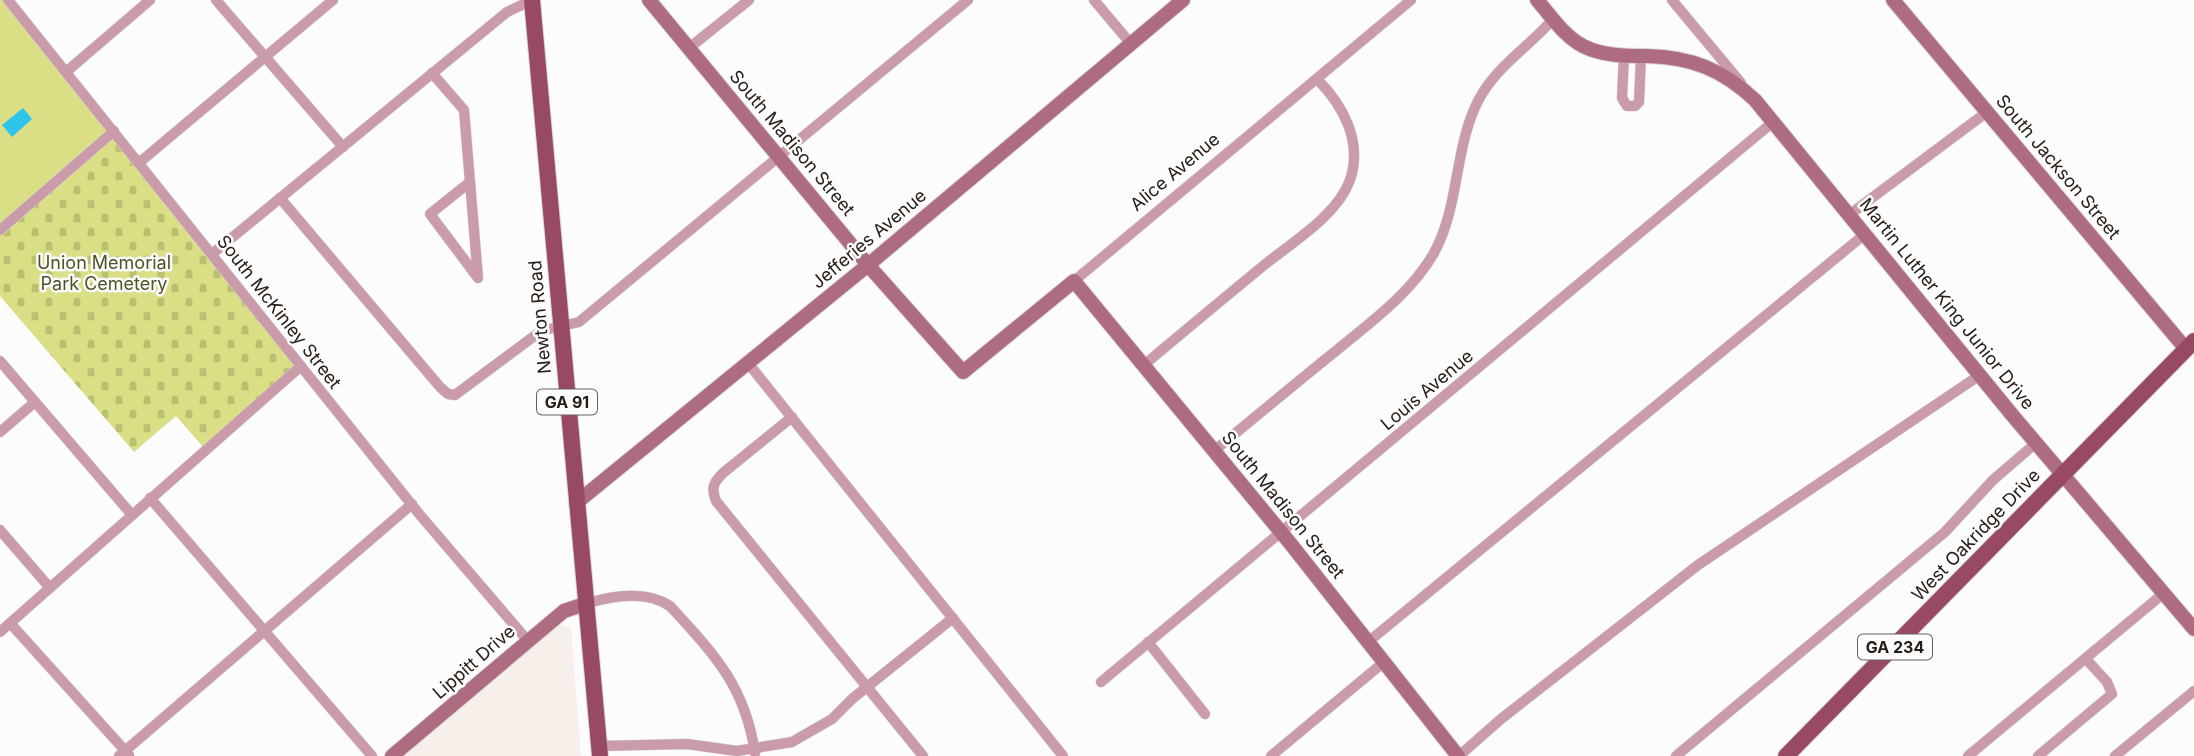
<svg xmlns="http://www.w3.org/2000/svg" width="2194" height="756" font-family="Inter,sans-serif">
  <defs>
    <pattern id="cemetery-stones" width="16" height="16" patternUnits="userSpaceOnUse" patternTransform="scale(1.75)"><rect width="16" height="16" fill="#dadf85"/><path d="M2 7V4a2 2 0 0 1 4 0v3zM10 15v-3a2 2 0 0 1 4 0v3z" fill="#bbbf72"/></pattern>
  </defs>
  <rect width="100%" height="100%" fill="#fcfcfc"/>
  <path fill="#f6efea" d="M559,625l12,3 10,128h-178z"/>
  <path fill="url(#cemetery-stones)" d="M114,135l184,231 -94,82 -28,-32 -42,36 -134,-156v-62z"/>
  <path fill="#dadf85" d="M0,0h5l105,130 -110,96z"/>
  <path fill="#2fc4eb" d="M23,108l9,11 -20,18 -10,-12z"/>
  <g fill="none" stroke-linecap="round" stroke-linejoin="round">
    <g stroke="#dad8d7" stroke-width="11">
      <g id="street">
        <path d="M8,0l412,515 108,126"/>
        <path d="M216,0l127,147"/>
        <path d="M1094,0l37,44"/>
        <path d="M1672,0l69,83"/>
        <path d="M689,48l60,-48"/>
        <path d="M1624,55l-2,43 5,8h8l4,-4 2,-45"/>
        <path d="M66,72l84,-72"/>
        <path d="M432,73l32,37 6,72"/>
        <path d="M140,162l193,-162"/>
        <path d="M470,182l8,96 -48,-64z"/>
        <path d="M280,198l160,189 8,7 7,1 86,-64 38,-9 389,-322"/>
        <path d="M1849,215l138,-103"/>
        <path d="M0,230l114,-99"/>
        <path d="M212,254l295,-242 25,-12"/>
        <path d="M1074,281l337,-281"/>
        <path d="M0,361l132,154"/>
        <path d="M748,363l315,393"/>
        <path d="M1144,365c39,-33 79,-66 119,-99 28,-23 74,-50 87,-86 13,-38 -7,-75 -33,-101"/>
        <path d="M792,417l-69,56c-10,10 -12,15 -7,28l207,255"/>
        <path d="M0,432l35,-30"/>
        <path d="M1214,451c41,-34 82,-68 123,-101 35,-29 74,-57 97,-97 26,-48 20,-105 44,-152 18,-35 50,-53 75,-82"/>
        <path d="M150,498l222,258"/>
        <path d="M0,530l50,58"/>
        <path d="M585,604c26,-8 61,-14 85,2 45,49 75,80 85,147"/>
        <path d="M10,623l119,132"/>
        <path d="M0,632l301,-266"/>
        <path d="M1148,642l57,72"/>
        <path d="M1368,642l497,-408"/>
        <path d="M1101,682l672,-560"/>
        <path d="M599,746l88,-2 50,7 55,-9 40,-23 20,-20 101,-81"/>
        <path d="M119,756l293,-252"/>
        <path d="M1271,756l113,-94"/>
        <path d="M1459,756l42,-37 197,-154 282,-190"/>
        <path d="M1676,756l269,-224 48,-52 43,-37"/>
        <path d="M1968,756l196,-163"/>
        <path d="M2038,756l74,-62 -5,-12 -21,-23"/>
        <path d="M2115,756l79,-65"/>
      </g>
    </g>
    <g stroke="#dad8d7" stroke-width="16">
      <g id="secondary">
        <path d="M649,0l219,265 95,107 111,-91 216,262 168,213"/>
        <path d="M1537,0c14,16 27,36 46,46 20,10 42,10 64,10 45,1 76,14 108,44l258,316 181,213"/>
        <path d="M1893,0l293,349"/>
        <path d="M576,503l292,-238 315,-265"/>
        <path d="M392,756l172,-145 21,-7"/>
      </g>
    </g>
    <g stroke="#dad8d7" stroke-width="18">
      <g id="primary">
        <path d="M532,0l68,756"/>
        <path d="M1786,756l408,-415"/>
      </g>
    </g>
    <use href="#street" stroke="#ca9ba8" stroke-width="10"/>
    <use href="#secondary" stroke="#ae6c80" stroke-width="14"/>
    <use href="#primary" stroke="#984963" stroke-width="16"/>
  </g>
  <g text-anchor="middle" stroke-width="5" stroke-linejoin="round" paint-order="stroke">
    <g fill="#fcfcfc" stroke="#66605b" stroke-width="2">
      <rect x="537" y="389.5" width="60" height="25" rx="5"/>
      <rect x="1858" y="634.5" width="74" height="25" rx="5"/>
    </g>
    <g font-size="16" font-weight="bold" fill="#261d16">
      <text x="567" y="408">GA 91</text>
      <text x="1895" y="653">GA 234</text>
    </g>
    <g font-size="18" fill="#261d16" stroke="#fcfcfc">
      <text transform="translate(792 143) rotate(50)" y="6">South Madison Street</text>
      <text transform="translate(2058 167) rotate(50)" y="6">South Jackson Street</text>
      <text transform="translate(1175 172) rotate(-40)" y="6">Alice Avenue</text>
      <text transform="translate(869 239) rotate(-40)" y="6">Jefferies Avenue</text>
      <text transform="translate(1947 304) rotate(51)" y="6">Martin Luther King Junior Drive</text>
      <text transform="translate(279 312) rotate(52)" y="6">South McKinley Street</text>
      <text transform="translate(540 317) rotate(-95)" y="6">Newton Road</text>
      <text transform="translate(1427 390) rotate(-40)" y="6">Louis Avenue</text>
      <text transform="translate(1283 505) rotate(51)" y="6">South Madison Street</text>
      <text transform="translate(1976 535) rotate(-46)" y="6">West Oakridge Drive</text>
      <text transform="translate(474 662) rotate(-41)" y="6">Lippitt Drive</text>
    </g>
    <g font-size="18" fill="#505226" stroke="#fcfcfc">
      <text x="104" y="269">Union Memorial<tspan x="104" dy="21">Park Cemetery</tspan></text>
    </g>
  </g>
</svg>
